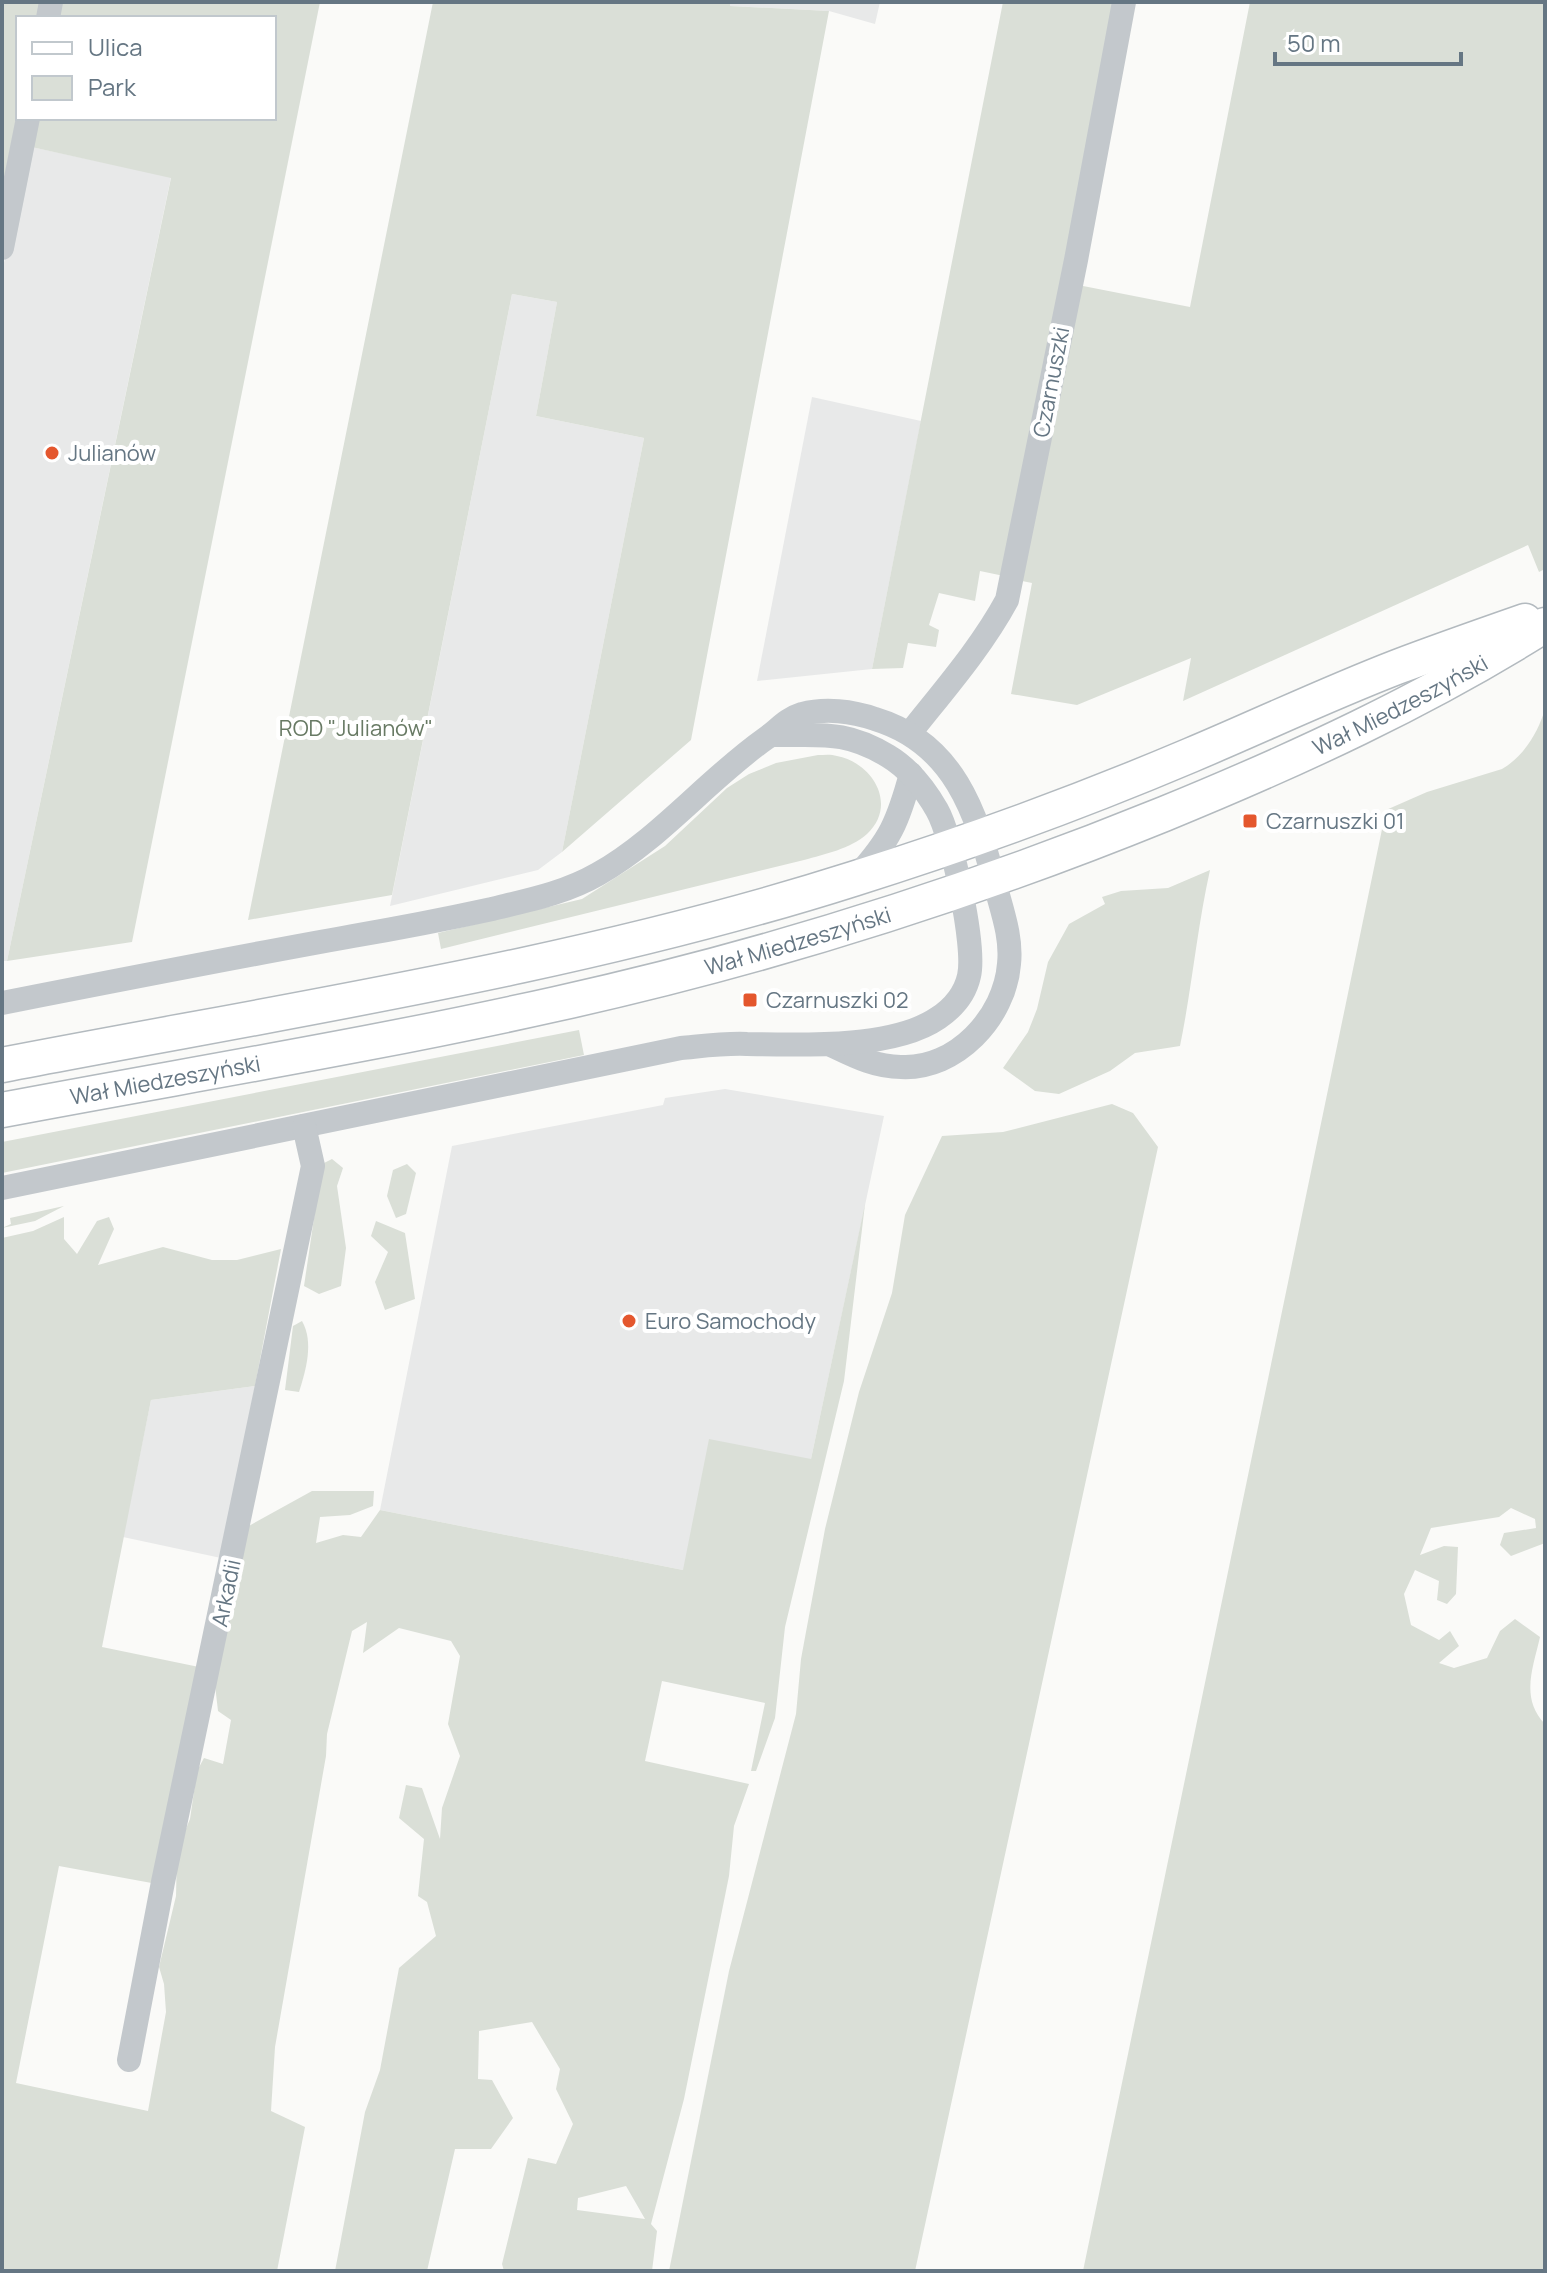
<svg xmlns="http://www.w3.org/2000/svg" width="1547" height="2273" font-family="Manrope,sans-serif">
  <rect width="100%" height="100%" fill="#fafaf8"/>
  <g fill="#e8e9e9">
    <path d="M730,2h150l-5,22 -46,-13 -99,-5z"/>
    <path d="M27,146l144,31 -164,784h-5v-688z"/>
    <path d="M512,294l45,8 -21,114 108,22 -82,414 -24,18 -148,36z"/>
    <path d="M812,397l109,24 -49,248 -115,12z"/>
    <path d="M725,1089l159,27 -73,343 -128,111 -303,-60 72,-364 211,-41 2,-7z"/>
    <path d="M255,1386l-34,172 -98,-21 28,-137z"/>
  </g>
  <g fill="#dadfd7" fill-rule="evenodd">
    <path d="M2,2h44l-3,16h-25v100l-16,107z"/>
    <path d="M57,2h263l-188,940 -125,19 164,-783 -144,-32 6,-28h241v-100h-220z"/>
    <path d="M433,2h297v4l99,5 -138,729 -129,112 82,-414 -108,-22 21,-114 -45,-8 -120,601 -144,25z"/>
    <path d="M1003,2h111l-110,574 -24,-5 -5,30 -36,-8 -10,32 10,5 -3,17 -28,-4 -5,25 -31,1z"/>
    <path d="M1250,2h295v567l-6,3 -11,-27 -345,156 8,-43 -114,47 -66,-11 21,-111 -10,-2 56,-296 112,22z"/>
    <path d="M1545,709v834l-34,13 -11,-11 4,-12 32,-5 -1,-9 -24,-11 -12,9 -68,11 -11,27 24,-9 14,1 -2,47 -9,10 -10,-4 2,-19 -24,-11 -11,24 7,31 28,15 11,-9 9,15 -20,17 15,5 33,-10 13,-27 15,-12 25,18c-7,31 -20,61 5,87v547h-462l303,-1461 41,-18 75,-23c21,-12 36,-36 43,-60z"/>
    <path d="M818,755c6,0 13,-1 19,1 36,7 61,49 30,78 -17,15 -42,20 -63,26l-363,89 -3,-16 144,-34 83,-53 62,-58 22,-14 27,-11z"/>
    <path d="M1210,870c-13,59 -18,117 -30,176l-45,7 -25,18 -51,23 -24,-3 -32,-23 25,-36 9,-23 11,-47 21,-38 36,-20 -3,-7 19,-6 47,-3z"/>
    <path d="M579,1030l5,25 -582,118v-31z"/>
    <path d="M1112,1104l21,9 25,34 -243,1124h-246l60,-300 67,-257 5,-55 24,-130 34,-137 33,-99 13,-78 37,-79 61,-4z"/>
    <path d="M332,1159l11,9 -6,18 9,62 -5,38 -22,8 -15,-8 18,-122z"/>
    <path d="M407,1164l9,9 -10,41 -10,4 -9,-22 6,-26z"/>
    <path d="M865,1204l-21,177 -59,246 -10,91 -19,53h-5l14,-68 -103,-22 -17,80 104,23 -15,42 -5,50 -45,223 -33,125 6,7 -5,40h-148l-2,-7 26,-106 28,6 17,-40 -17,-35 4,-20 -28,-47 -53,9 -1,48 14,1 21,38 -22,31h-36l-28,122h-92l30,-159 15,-42 19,-102 37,-32 -9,-34 -9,-6 6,-57 -25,-21 7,-33 16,3 18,51 2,-31 18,-52 -12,-32 12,-68 -9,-15 -52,-13 -36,25 4,-31 -15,9 -25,103 -1,22 -51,291 -4,64 34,16 -28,144h-275v-1033l31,-7 31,-14v22l13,15 20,-33 12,-4 5,12 -16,36 65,-18 49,13h25l44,-11 -26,137 -104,14 -49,247 97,20 -42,217 -98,-18 -43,217 132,28 18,-99 -2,-28 -5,-17 17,-71 1,-46 13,-31 7,-48 7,-13 19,6 8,-44 -13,-9 -3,-26 32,-158 65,-36h62l-1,15 -23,9 -30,2 -4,26 27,-8 18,2 19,-27 303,60 26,-131 102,20zM626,2186l19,33 -68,-9 1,-12z"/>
    <path d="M64,1206l-29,15 -33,7 9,-4 -1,-6z"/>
    <path d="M376,1221l29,12 10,66 -30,11 -10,-28 13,-30 -17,-16z"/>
    <path d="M302,1321c12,21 4,49 -3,71l-14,-2 8,-64z"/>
  </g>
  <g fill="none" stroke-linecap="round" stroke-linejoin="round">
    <g stroke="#b3babf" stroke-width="37">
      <g id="secondary">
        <path d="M2,1065c285,-55 574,-98 851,-186 115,-36 227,-77 338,-124 69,-29 136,-61 206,-88 42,-16 85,-31 128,-46"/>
        <path id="s1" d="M2,1110c185,-35 371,-65 554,-106 208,-46 411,-110 608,-190 132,-54 260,-113 381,-189"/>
      </g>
    </g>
    <g stroke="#c3c8cc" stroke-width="24">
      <path d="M48,18l3,-16"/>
      <path d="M2,248l26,-130"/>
      <path d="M910,733c34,-43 71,-85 97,-133l69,-340 48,-258"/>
      <path d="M857,876c33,-36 41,-54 54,-102"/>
      <path d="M2,1003c117,-23 234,-46 351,-67 47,-8 93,-17 139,-27 37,-9 73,-16 106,-35 62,-35 109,-94 167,-135 13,-9 21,-20 37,-25 23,-6 50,-3 73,5 79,24 101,93 120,165 7,27 17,53 14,80 -4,53 -53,106 -108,103 -26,0 -47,-11 -70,-22"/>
      <path d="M2,1188l679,-140c22,-2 44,-5 66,-4 53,1 146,5 191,-26 15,-10 27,-24 31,-42 7,-29 -17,-140 -32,-166 -12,-21 -29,-42 -49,-54 -44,-27 -69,-20 -117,-21"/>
      <path d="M129,2060l34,-178 150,-716 -9,-40"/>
    </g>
    <use href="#secondary" stroke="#fff" stroke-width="34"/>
  </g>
  <g fill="#e4572e" stroke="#fff" stroke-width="3">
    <circle cx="52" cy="453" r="8"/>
    <rect x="1242" y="813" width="16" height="16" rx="4"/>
    <rect x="742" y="992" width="16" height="16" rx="4"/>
    <circle cx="629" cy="1321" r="8"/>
  </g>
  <g text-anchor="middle" stroke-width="8" stroke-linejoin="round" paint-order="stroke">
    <g font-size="22" fill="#657683" stroke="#fff">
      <text transform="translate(1051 382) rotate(-79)" y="8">Czarnuszki</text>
      <text dy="8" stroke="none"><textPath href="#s1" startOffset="1462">Wał Miedzeszyński</textPath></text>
      <text dy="8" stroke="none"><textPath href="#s1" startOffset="814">Wał Miedzeszyński</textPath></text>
      <text dy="8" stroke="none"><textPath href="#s1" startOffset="166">Wał Miedzeszyński</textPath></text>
      <text transform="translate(226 1593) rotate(-78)" y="8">Arkadii</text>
    </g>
    <g font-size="22" fill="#657683" stroke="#fff" text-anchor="start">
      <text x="68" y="461">Julianów</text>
      <text x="1266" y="829">Czarnuszki 01</text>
      <text x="766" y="1008">Czarnuszki 02</text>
      <text x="645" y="1329">Euro Samochody</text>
    </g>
    <g font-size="22" fill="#687a64" stroke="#fff">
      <text x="356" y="736">ROD "Julianów"</text>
    </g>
  </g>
  <rect width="1547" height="2273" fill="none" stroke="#657683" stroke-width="8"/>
  <rect x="16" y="16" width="260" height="104" fill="#ffffff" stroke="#c1c8cd" stroke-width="2"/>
  <rect x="32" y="42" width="40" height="12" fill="#ffffff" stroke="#c1c8cd" stroke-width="2"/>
  <text x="88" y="56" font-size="24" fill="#657683">Ulica</text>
  <rect x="32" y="76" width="40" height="24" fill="#dadfd7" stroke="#c1c8cd" stroke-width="2"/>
  <text x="88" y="96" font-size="24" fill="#657683">Park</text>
  <path d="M1275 52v12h186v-12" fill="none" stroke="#657683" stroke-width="4"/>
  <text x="1287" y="52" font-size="24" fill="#657683" stroke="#ffffff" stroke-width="6" paint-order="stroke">50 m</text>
</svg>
